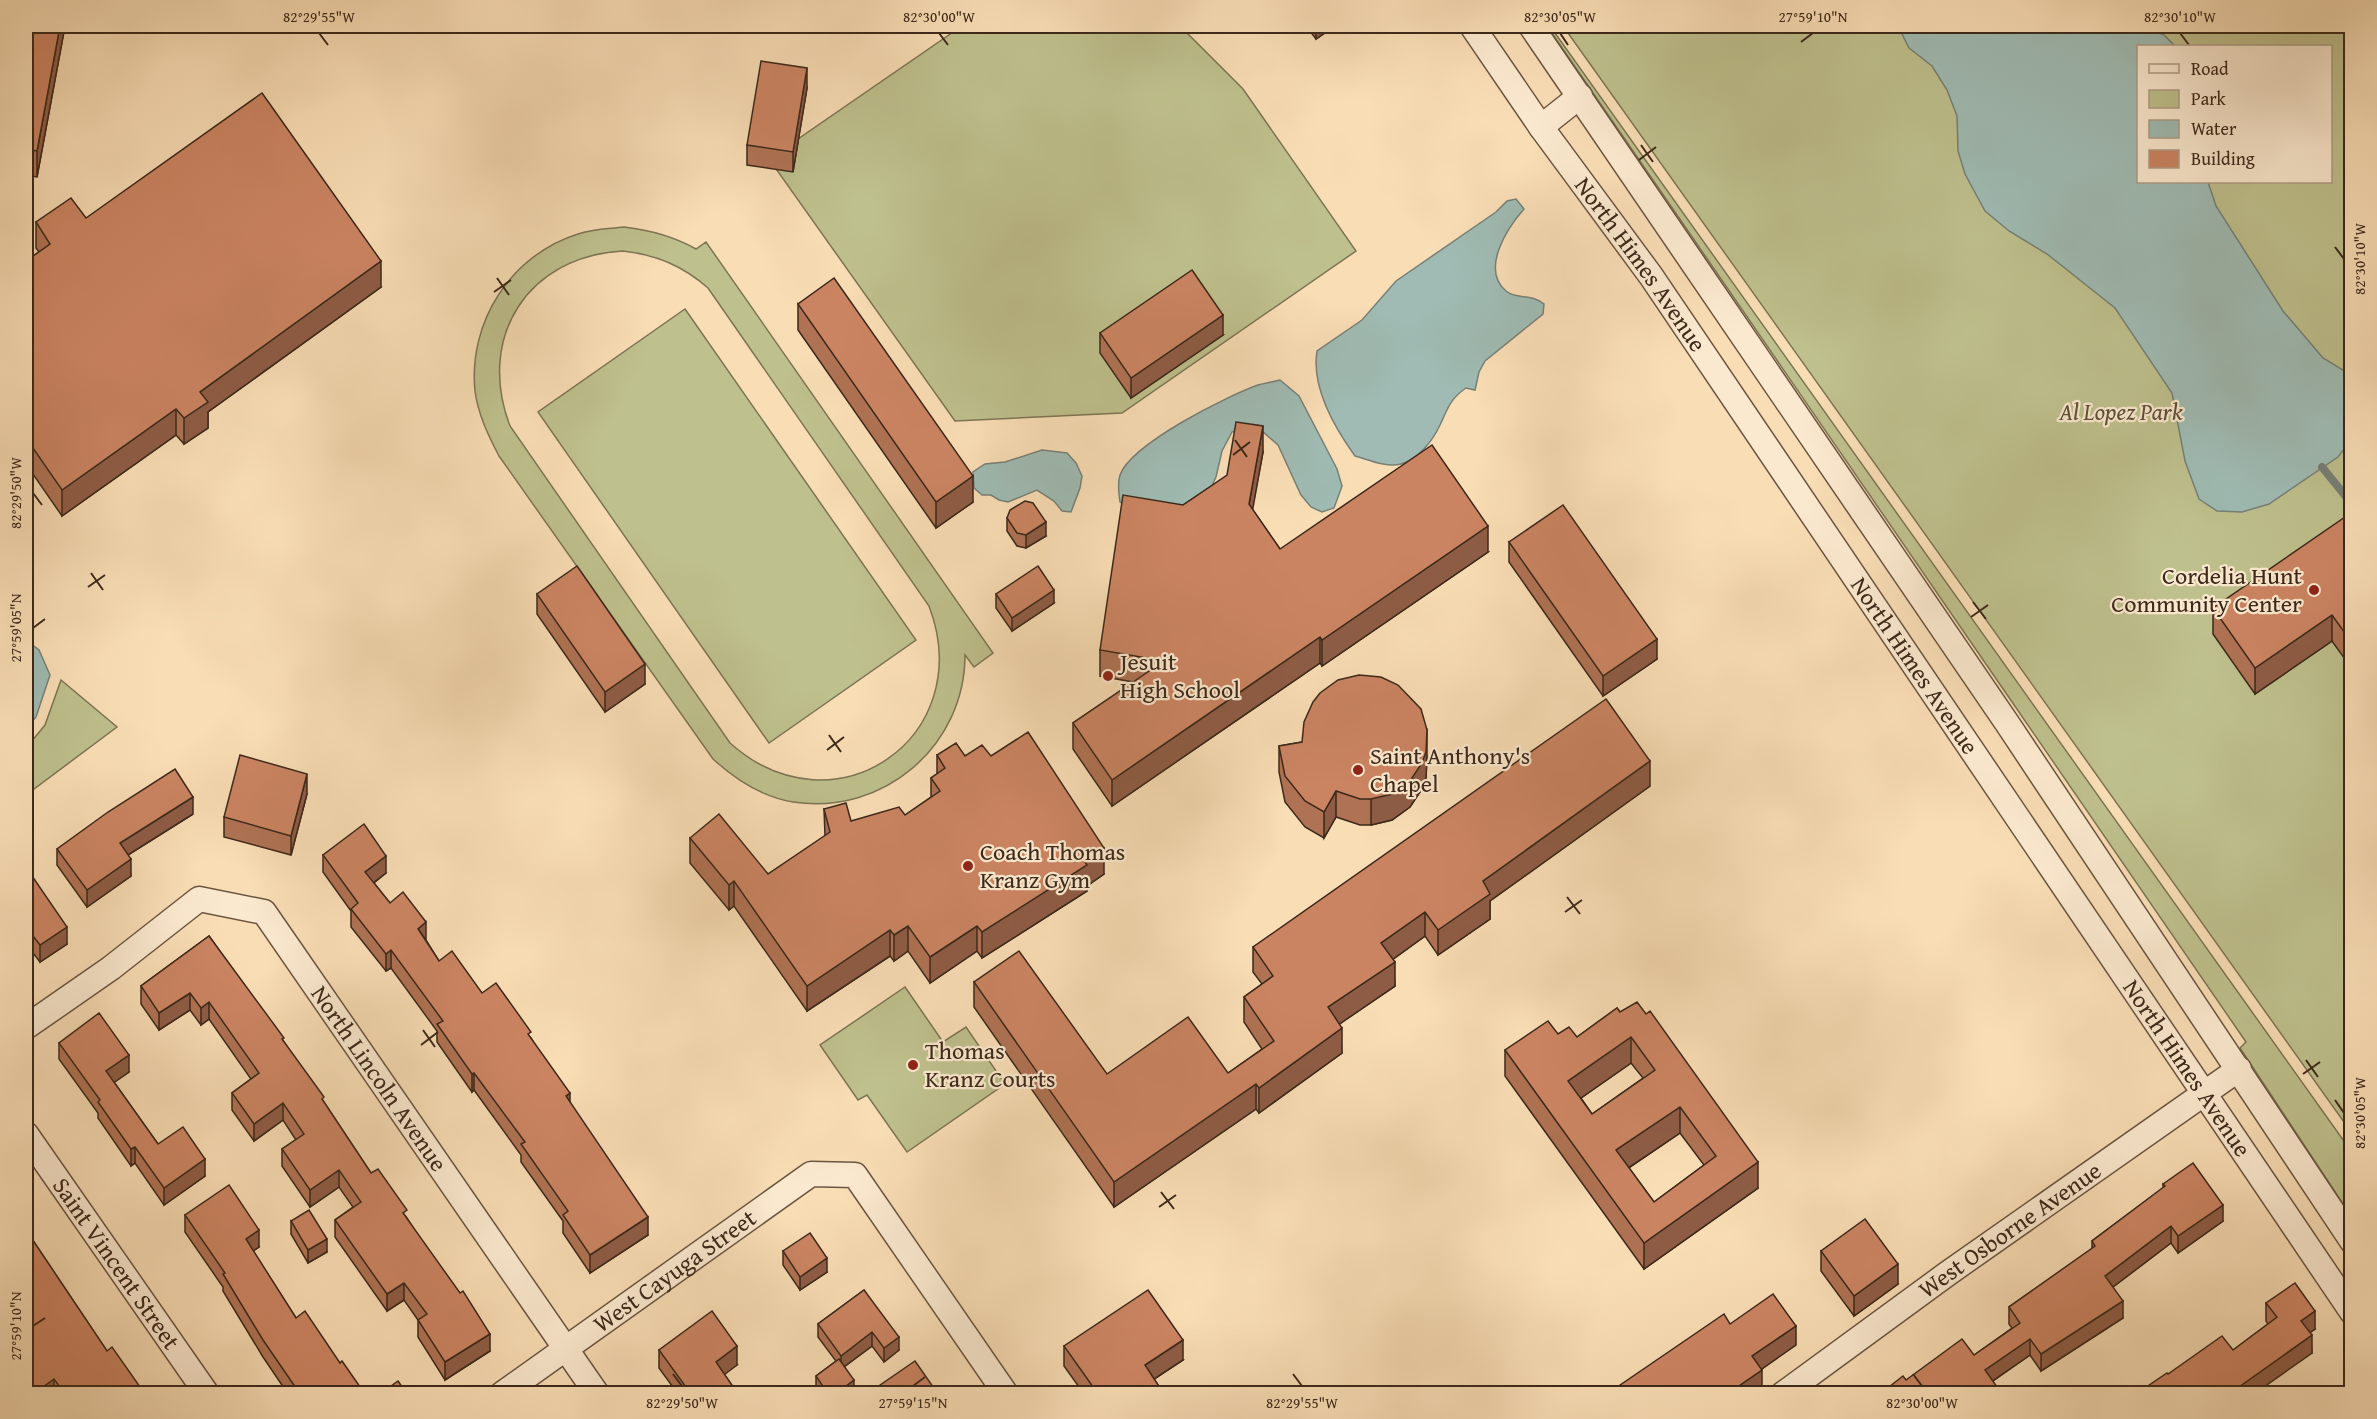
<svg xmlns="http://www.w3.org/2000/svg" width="2377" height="1419" font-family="'Gentium Book Plus',serif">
  <rect width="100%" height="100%" fill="#f9ddb5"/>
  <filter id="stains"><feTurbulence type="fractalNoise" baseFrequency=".00333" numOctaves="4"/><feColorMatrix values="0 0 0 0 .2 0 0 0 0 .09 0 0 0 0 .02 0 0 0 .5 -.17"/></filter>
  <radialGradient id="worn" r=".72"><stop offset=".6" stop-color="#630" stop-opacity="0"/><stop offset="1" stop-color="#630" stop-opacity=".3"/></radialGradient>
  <g fill="#bec08d" stroke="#7d7454" stroke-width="1.5" fill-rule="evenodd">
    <path d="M962,26h218l63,63 113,162 -234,162 -167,8 -186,-262z"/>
    <path d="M1547,26h3l801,1125v65l-111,-168 6,-6z"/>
    <path d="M1563,26h788v1106zM2138,46h192v136h-192z"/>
    <path d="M624,227c26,3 49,9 72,22l10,-7 287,411 -19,14 -9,-12c0,91 -82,161 -172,147 -31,-5 -57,-22 -80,-43l-214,-303c-11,-21 -21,-42 -24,-65 -7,-69 36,-136 103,-157 15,-5 30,-5 46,-7zM623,251c34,4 60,15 85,37l221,318c50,131 -94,231 -199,137l-220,-317c-34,-89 18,-170 113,-175z"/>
    <path d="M685,309l231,331 -147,103 -231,-331z"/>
    <path d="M61,680l56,47 -91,68v-47l19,-23z"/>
    <path d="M905,987l38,55 23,-15 39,57 -98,68 -40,-57 -9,5 -38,-55z"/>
  </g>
  <g fill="#9fbbb3" stroke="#778076" stroke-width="1.5">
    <path d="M1898,26h246l20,9 11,11h-37v136h70l8,24 67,105 40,47 28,17v65l-13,17 -69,47 -27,8 -25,-1 -18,-12 -14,-38 -13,-68 -57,-85 -68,-54 -38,-23 -24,-20 -20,-37 -7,-23 -1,-35 -10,-26 -15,-24 -23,-18z"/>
    <path d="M1516,199l8,10c-16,18 -44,60 -18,82 11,9 25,2 38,13l-1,10 -58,47 -6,11 -4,18 -9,-2c-16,11 -18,20 -26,37 -7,15 -22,35 -39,39 -14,4 -32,-4 -46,-8 -21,-29 -44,-68 -38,-105l45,-31 34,-39 100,-69 11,-11z"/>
    <path d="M1280,380l19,16 38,73 5,17 -8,22 -12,4 -11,-5 -10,-12 -23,-50 -15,-13 -15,-6 -16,6 -10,19 -6,26 -7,15 -13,12 -60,8 -16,-10c-1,-8 -3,-18 0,-27 11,-31 107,-79 138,-90 7,-2 15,-3 22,-5z"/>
    <path d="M1042,450l25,3 9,10 6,13 -2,12 -9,24 -9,-1 -8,-10 -17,-11 -29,12 -9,-2 -8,-5h-9l-8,-7 -1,-16 12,-8 20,-2z"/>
    <path d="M26,640l13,10 11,25 -14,42 -10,12z"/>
  </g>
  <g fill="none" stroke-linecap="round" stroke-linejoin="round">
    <path stroke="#778076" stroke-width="8" d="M2322,467l30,37"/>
    <g stroke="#6b5541" stroke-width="27">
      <g id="minor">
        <path id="s1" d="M1472,26l69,101 110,149 701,1036"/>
        <path d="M1531,26l476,697 345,518"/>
        <path d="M1541,127l39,-31"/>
        <path id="s2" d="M26,1027l85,-59 88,-69 65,13 333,482"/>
        <path id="s3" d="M26,1134l181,260"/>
        <path id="s4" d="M502,1394l309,-220 44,1 151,219"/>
        <path id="s5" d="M1783,1394l164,-120 292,-205"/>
      </g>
    </g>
    <use href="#minor" stroke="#fbe9cf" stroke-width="24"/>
  </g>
  <g fill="#af7254" stroke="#3c281a" stroke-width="1.5" fill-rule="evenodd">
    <path d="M26,26h39l-28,151 -11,-2z"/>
    <path d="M1306,26h29l-19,13z"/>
    <path d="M807,88l-14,84 -46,-7v-20z"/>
    <path d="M86,218l295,69 -173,125v16l-24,16 -8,-9 -114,81 -36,-52v-203l13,-9 -3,-4v-26z"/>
    <path d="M798,304l175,198 -37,26 -138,-198z"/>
    <path d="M1100,333l123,2 -92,63 -31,-45z"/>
    <path d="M1263,452l-11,57 28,40 208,3 -166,114 -2,-3 -208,143 -39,-57v-26l60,-41 -33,-6v-26l83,-145z"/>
    <path d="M1007,518l39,18 -20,12 -9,-2 -10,-15z"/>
    <path d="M2352,520v149l-20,-28 -77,53 -42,-60v-26z"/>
    <path d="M1509,542l148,117 -54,37 -94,-134z"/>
    <path d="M537,594l108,90 -40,28 -68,-98z"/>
    <path d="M996,594l58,9 -42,28 -16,-23z"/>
    <path d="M1302,742l125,14 -1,22 -4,11 -12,18 -18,13 -21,5h-11l-24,-8 -12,21 -19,-11 -20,-25 -6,-30v-26z"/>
    <path d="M937,755l54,1 113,118 -17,12v5l-105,67 -5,-7 -47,32 -22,-32 -14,10 -4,-5 -83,55 -73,-105 -5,4 -39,-47v-25l78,36 57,-38 -1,-27 27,12 54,-6 26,-18v-19l6,-4z"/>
    <path d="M1650,786l-160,115v18l-52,36 -13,-19 -32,23 2,27 -56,38 3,29 -83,60 -3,-4 -142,98 -140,-200v-25l133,92 121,-1 34,-24 -18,-27v-25l18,-13 -9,-12v-25z"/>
    <path d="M307,794l-16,61 -67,-18v-20z"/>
    <path d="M193,814l-65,41 3,21 -44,31 -30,-42v-16z"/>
    <path d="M323,855l63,18 -12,10 16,20 36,37 13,21 43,32 49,45 117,197 -58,38 -27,-40v-12l-42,-59v-7l-47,-65 -2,2 -35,-50v-11l-46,-63 -5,3 -35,-44v-16l-28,-39z"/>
    <path d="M26,875l41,69 -27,18 -10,-13 -4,3z"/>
    <path d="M209,936l75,106 87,131 36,45 83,133 -45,29 -27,-43v-17l-14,-20 -17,11 -52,-74v-17l18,-13 -14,-20 -29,20 -28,-41v-17l14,-9 -13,-20 -29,21 -22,-31v-17l19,-14 -42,-60 -8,6 -11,-15 -31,20 -18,-26v-18z"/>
    <path d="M1617,1008l141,180 -114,81 -139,-193v-26l53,-16 19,3zM1631,1063l12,15 -51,36 -11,-16zM1680,1133l24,32 -50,37 -25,-34z"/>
    <path d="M59,1043l70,29 -15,10 44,62 47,32 -41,29 -29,-42 -4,3 -33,-48v-5l-39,-54z"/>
    <path d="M2163,1184l60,37 -45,32 -7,-10 -58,44 10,31 -82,53 -11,-16 -37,26 -87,-1 68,-25 38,-27 -3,-4v-17l83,-58v-8l71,-53z"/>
    <path d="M185,1215l74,32 -6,4 43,67 44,45 25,31h-77l-25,-37 -40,-66v-4l-38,-55z"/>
    <path d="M291,1221l36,31 -19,11 -17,-29z"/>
    <path d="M26,1230l81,121 38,43h-119z"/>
    <path d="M783,1251l44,21 -27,18 -17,-25z"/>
    <path d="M1821,1251l77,33 -44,32 -33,-45z"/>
    <path d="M864,1290l35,60 -15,12 -12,-16 -28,21 10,27h-35l-3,-5v-13l20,-15 -18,-24v-13z"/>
    <path d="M2266,1303l49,26 -5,3 2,21 -144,21 65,-24 35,-26 -2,-3z"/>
    <path d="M1064,1346l119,14 -29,19 10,15h-80l-20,-28z"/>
    <path d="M659,1350l78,15 -13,9 14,20h-60l-19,-26z"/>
  </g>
  <g fill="#8e5c45" stroke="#3c281a" stroke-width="1.5">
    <path d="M60,26h5l-28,151v-26z"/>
    <path d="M1316,26h19l-19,13z"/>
    <path d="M807,68v20l-14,84v-20z"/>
    <path d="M381,261v26l-173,125v16l-24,16v-26l16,-26z"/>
    <path d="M1223,315v20l-92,63v-20z"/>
    <path d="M176,409v26l-114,81v-26z"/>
    <path d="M1263,426v26l-14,78v-26z"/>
    <path d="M973,476v26l-37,26v-26z"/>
    <path d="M1046,522v14l-20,12v-13z"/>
    <path d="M1488,526v26l-166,114v-26z"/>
    <path d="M1054,590v13l-42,28v-13z"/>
    <path d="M2332,615v26l-77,53v-26z"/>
    <path d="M1320,637v26l-208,143v-26z"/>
    <path d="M1657,639v20l-54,37v-20z"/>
    <path d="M645,664v20l-40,28v-20z"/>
    <path d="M1427,730v26l-1,22 -4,11 -12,18 -18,13 -21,5v-26z"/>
    <path d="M1650,761v25l-160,115v18l-52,36v-25l45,-49z"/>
    <path d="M307,774v20l-16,61v-19z"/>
    <path d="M1336,791v26l-12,21v-26z"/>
    <path d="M193,797v17l-73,46v-17z"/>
    <path d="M1104,848v26l-17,12v5l-105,67v-26z"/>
    <path d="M386,856v17l-21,16v-17z"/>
    <path d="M131,859v17l-44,31v-17z"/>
    <path d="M734,881v25l-5,4v-25z"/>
    <path d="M1425,912v24l-44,32v-25z"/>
    <path d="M426,922v18l-8,-11z"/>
    <path d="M908,926v25l-14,10v-26z"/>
    <path d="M977,926v25l-47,32v-26z"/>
    <path d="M67,927v17l-27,18v-17z"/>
    <path d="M890,930v26l-83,55v-25z"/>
    <path d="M30,932v17l-4,3v-17z"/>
    <path d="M391,950v18l-5,3v-17z"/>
    <path d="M1395,962v24l-67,46v-25z"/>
    <path d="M190,993v17l-31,20v-17z"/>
    <path d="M209,1002v17l-8,6v-17z"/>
    <path d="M1342,1028v25l-83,60v-25z"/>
    <path d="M1631,1037v26l-63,44v-26z"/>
    <path d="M129,1055v17l-23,16v-17z"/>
    <path d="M474,1073v17l-2,2v-18z"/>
    <path d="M1256,1084v25l-142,98v-25z"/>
    <path d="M570,1093v18l-4,-15z"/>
    <path d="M283,1103v17l-29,21v-17z"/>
    <path d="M1680,1107v26l-64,43v-26z"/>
    <path d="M135,1147v16l-4,3v-17z"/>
    <path d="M205,1159v17l-41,29v-17z"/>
    <path d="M1758,1162v26l-114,81v-26z"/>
    <path d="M339,1170v17l-29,20v-17z"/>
    <path d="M2223,1205v16l-45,32v-17z"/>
    <path d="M648,1217v18l-58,38v-18z"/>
    <path d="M2171,1226v17l-66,50v-17z"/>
    <path d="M259,1230v17l-13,9v-17z"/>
    <path d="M327,1239v13l-19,11v-13z"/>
    <path d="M827,1258v14l-27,18v-13z"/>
    <path d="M1898,1264v20l-44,32v-20z"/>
    <path d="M404,1283v17l-17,11v-17z"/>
    <path d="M2123,1301v17l-82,53v-17z"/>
    <path d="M2315,1311v18l-14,10v-18z"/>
    <path d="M1796,1326v19l-44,31v-20z"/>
    <path d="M872,1332v14l-31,23v-13z"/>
    <path d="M490,1334v17l-45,29v-18z"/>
    <path d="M2312,1335v18l-58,41h-25z"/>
    <path d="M899,1337v13l-15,12v-14z"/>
    <path d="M2030,1339v16l-45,31v-16z"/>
    <path d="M1183,1340v20l-38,25v-20z"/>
    <path d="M737,1346v19l-21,16v-19z"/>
    <path d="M1762,1370v19l-7,5h-28z"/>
    <path d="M54,1379v15h-21z"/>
    <path d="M854,1380v14h-19z"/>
  </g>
  <g fill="#cb8462" stroke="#3c281a" stroke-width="1.5" fill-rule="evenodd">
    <path d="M26,26h34l-23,125 -11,-2z"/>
    <path d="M761,61l46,7 -14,84 -46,-7z"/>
    <path d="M262,93l119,168 -181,131 8,10 -24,16 -8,-9 -114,81 -36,-52v-177l24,-17 -14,-22 35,-24 15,20z"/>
    <path d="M1192,270l31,45 -92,63 -31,-45z"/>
    <path d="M834,278l139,198 -37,26 -138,-198z"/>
    <path d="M1236,422l27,4 -14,78 31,45 152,-104 56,81 -166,114 -2,-3 -208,143 -39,-57 91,-62 -64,-11 23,-155 60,10 44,-30z"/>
    <path d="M1025,501l8,2 13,19 -20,13 -9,-2 -10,-15 3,-8z"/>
    <path d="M1563,505l94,134 -54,37 -94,-134z"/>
    <path d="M2348,515l4,5v123l-20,-28 -77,53 -42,-60z"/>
    <path d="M577,566l68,98 -40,28 -68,-98z"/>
    <path d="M1038,566l16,24 -42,28 -16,-24z"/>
    <path d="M1359,675l22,2 17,8 23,24 6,21 -1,22 -4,11 -12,18 -18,13 -21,5h-11l-24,-8 -12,21 -19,-11 -20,-25 -6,-30 23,-4 2,-20 9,-20 7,-9 18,-13z"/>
    <path d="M1606,699l44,62 -167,120 7,13 -52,36 -13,-18 -44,31 14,19 -67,45 14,21 -83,60 -3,-4 -142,98 -140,-200 45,-31 88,123 81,-57 40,56 46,-32 -30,-44 29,-21 -20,-29z"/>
    <path d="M1028,732l76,116 -19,14 2,3 -105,67 -5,-6 -47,31 -22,-31 -14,9 -4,-5 -83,56 -73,-105 -5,4 -39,-47 29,-24 49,60 62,-42 -6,-23 22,-6 5,18 48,-14 6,8 35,-24 -9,-13 14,-10 -8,-13 19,-12 9,13 17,-11 9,11z"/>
    <path d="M240,755l67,19 -16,62 -67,-19z"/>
    <path d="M175,769l18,28 -73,46 11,16 -44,31 -30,-41 51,-37z"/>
    <path d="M364,824l22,32 -21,16 25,31 13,-11 23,30 -8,7 21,32 13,-10 30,42 14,-10 35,49 -3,2 42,59 -4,3 82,121 -58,38 -27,-40 5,-4 -47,-67 4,-2 -51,-69 -2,1 -35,-50 6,-3 -52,-71 -5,4 -35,-45 7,-6 -35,-48z"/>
    <path d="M30,873l37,54 -27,18 -10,-13 -4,3v-60z"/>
    <path d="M209,936l75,102 -2,1 42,58 -2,2 49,74 7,-4 29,41 -4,3 57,80 3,-2 27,43 -45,28 -27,-42 9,-6 -23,-31 -17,11 -52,-74 26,-18 -22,-32 -29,20 -28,-41 22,-15 -21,-31 -29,21 -22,-31 27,-20 -50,-71 -8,6 -11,-15 -31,20 -18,-27z"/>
    <path d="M1637,1002l9,12 4,-3 108,151 -114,81 -139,-193 43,-29 10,13 11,-7 8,10 40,-29 3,4zM1631,1037l24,33 -63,44 -24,-33zM1680,1107l36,49 -62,46 -38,-52z"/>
    <path d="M99,1013l30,42 -23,16 52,73 25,-17 22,32 -41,29 -29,-41 -4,2 -33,-47 2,-2 -41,-57z"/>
    <path d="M2193,1163l30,42 -45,31 -7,-10 -66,50 18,25 -82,53 -11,-15 -45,31 17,24h-122l23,-18 3,4 56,-41 12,16 46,-32 -11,-16 86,-61 -3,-5 73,-55 -2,-2z"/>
    <path d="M229,1185l30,45 -13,9 50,79 9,-7 35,52 2,-2 23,33h-65l-37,-54 -40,-66 2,-1 -40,-58z"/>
    <path d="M309,1210l18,29 -19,11 -17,-29z"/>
    <path d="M1865,1219l33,45 -44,32 -33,-45z"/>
    <path d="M26,1230l81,121 5,-4 33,47h-80l-11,-15 -21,15 -3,-5 -4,4v-64l3,-3 -3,-5z"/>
    <path d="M810,1233l17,25 -27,19 -17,-26z"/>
    <path d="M2295,1283l20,28 -14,10 11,14 -83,59h-93l31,-21 1,1 54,-38 11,14 44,-33 -11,-14z"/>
    <path d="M864,1290l35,47 -15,11 -12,-16 -31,24 -23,-32z"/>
    <path d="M1148,1290l35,50 -38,25 19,29h-66l-34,-48z"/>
    <path d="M1773,1294l23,32 -44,30 10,14 -35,24h-120l117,-80 6,10z"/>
    <path d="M712,1311l25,35 -21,16 22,32h-47l-32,-44z"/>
    <path d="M839,1359l15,21 -19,14h-7l-12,-18z"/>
    <path d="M915,1361l23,33h-62l-3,-4z"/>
    <path d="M398,1381l9,13h-27z"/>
  </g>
  <path fill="none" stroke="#3c281a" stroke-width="2" d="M319,33l9,12M939,33l9,12M1560,33l8,12M2180,33l9,12M1801,42l12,-9M1641,145l12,17M1639,160l17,-13M2335,247l9,12M497,278l12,17M494,292l17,-12M1235,440l12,17M1233,455l17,-13M33,493l9,12M91,573l12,17M88,587l17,-12M1973,602l13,17M1971,617l17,-12M33,628l12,-9M829,735l12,17M827,750l17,-13M1567,897l13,17M1565,912l17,-12M423,1030l12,17M421,1045l17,-13M2306,1060l12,17M2303,1074l17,-12M2335,1100l9,13M1161,1192l13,17M1159,1207l17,-12M33,1326l12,-8M673,1374l9,12M1293,1374l9,12M1913,1374l9,12M913,1386l12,-9"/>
  <g fill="#8f2418" stroke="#fbe9cf" stroke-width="2">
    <circle cx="2314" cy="590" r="6"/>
    <circle cx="1108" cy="676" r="6"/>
    <circle cx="1358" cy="770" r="6"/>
    <circle cx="968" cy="866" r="6"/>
    <circle cx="913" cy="1065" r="6"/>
  </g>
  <g text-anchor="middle" stroke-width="4.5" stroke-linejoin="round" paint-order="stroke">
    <g font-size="24" fill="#3c281a" stroke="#fbe9cf">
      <text dy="8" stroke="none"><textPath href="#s1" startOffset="292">North Himes Avenue</textPath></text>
      <text dy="8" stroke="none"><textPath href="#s1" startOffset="778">North Himes Avenue</textPath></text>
      <text dy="8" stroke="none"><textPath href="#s1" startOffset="1264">North Himes Avenue</textPath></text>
      <text dy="8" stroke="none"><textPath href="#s2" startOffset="484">North Lincoln Avenue</textPath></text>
      <text dy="8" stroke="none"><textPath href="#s5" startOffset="280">West Osborne Avenue</textPath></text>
      <text dy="8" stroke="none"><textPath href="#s3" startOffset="158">Saint Vincent Street</textPath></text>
      <text dy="8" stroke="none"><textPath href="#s4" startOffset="212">West Cayuga Street</textPath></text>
    </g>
    <g font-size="24" font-style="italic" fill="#5c4e37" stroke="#fbe9cf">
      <text x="2121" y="420">Al Lopez Park</text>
    </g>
    <g font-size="24" fill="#3c281a" stroke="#fbe9cf" text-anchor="start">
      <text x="2302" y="584" text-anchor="end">Cordelia Hunt<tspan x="2302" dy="28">Community Center</tspan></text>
      <text x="1120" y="670">Jesuit<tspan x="1120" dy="28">High School</tspan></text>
      <text x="1370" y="764">Saint Anthony's<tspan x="1370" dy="28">Chapel</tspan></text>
      <text x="980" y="860">Coach Thomas<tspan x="980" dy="28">Kranz Gym</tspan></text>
      <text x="925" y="1059">Thomas<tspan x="925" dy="28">Kranz Courts</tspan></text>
    </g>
  </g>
  <rect width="2377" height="1419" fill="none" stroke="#f9ddb5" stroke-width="66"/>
  <rect x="2137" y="45" width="195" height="138" fill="#fbe9cf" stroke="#af9c87" stroke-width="1.5"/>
  <rect x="2149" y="64" width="30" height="9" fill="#fbe9cf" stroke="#af9c87" stroke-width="1.5"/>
  <text x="2191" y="75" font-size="18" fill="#3c281a">Road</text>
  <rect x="2149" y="90" width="30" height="18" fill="#bec08d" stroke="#af9c87" stroke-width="1.5"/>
  <text x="2191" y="105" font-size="18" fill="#3c281a">Park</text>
  <rect x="2149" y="120" width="30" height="18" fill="#9fbbb3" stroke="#af9c87" stroke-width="1.5"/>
  <text x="2191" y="135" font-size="18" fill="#3c281a">Water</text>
  <rect x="2149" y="150" width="30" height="18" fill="#cb8462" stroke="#af9c87" stroke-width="1.5"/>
  <text x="2191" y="165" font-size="18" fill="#3c281a">Building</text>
  <rect x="33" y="33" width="2311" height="1353" fill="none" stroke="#3c281a" stroke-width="2"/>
  <g font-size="15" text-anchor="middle" fill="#3c281a">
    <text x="319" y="22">82°29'55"W</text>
    <text x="939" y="22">82°30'00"W</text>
    <text x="1560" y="22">82°30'05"W</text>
    <text x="1813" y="22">27°59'10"N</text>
    <text x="2180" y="22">82°30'10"W</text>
    <text transform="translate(2360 259) rotate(-90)" y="5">82°30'10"W</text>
    <text transform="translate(16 493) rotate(-90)" y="5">82°29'50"W</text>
    <text transform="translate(16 628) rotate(-90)" y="5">27°59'05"N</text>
    <text transform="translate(2360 1113) rotate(-90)" y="5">82°30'05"W</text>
    <text transform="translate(16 1326) rotate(-90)" y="5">27°59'10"N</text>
    <text x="682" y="1408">82°29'50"W</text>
    <text x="913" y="1408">27°59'15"N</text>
    <text x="1302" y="1408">82°29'55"W</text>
    <text x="1922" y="1408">82°30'00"W</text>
  </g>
  <rect width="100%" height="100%" filter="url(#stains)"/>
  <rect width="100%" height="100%" fill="url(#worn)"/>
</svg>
